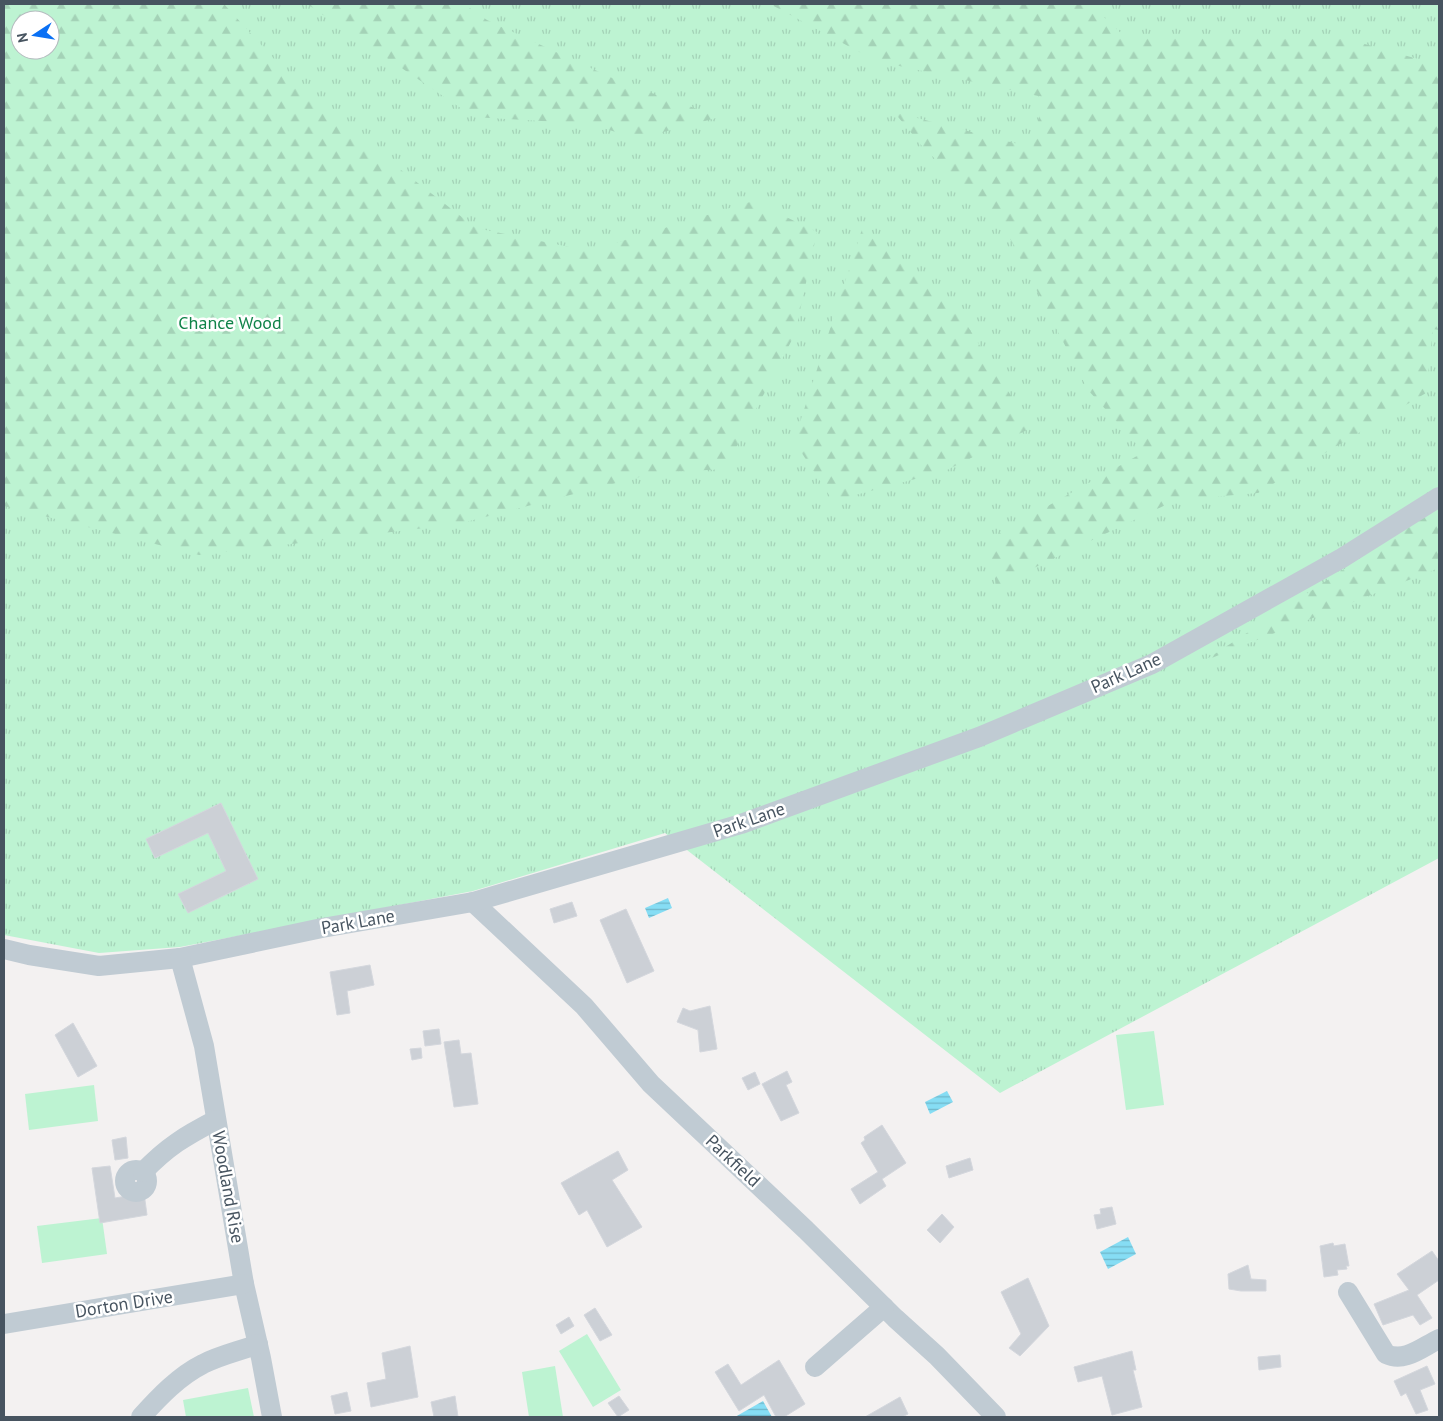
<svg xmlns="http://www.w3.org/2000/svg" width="1443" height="1421" font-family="'PT Sans',sans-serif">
  <defs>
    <pattern id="grass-tufts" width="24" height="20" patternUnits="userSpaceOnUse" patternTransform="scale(1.25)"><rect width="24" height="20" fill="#bdf3d2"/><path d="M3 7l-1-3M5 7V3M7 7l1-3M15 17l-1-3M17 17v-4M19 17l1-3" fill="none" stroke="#a4d2b7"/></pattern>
    <pattern id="forest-firs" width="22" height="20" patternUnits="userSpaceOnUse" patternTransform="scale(1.25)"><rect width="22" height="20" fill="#bdf3d2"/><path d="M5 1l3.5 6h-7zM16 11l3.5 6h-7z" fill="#a4d2b7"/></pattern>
    <pattern id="water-rules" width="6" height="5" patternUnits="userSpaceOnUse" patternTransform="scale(1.25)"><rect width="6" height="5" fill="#86ddf4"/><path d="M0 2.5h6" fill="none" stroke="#6fb6c9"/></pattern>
  </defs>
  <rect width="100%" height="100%" fill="#f3f1f1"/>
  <path fill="url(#grass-tufts)" fill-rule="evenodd" d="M4,4h1435v854l-439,235 -335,-260 -192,58 -293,56 -81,6 -95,-18zM20,20h30v30h-30z"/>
  <g fill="url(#forest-firs)" fill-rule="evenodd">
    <path d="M4,4h220l88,97 164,127 113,23 164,-50 64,31 -22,102 -70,135 -70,4 -197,51 -259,31 -195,-49zM20,20h30v30h-30z"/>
    <path d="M307,4h157l23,16 136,63 97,34 -83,22 -46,-15 -117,-7z"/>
    <path d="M770,4h320l35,33 222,2 92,26v265l-6,-1 -7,64 -168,100 -82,7 -180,86 -7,-47 155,-87 -56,-62 -84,-163 -82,-81 -28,-34 139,36 10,-51 -167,-36z"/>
    <path d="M863,226l94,83 74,119 -86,43 -112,30 -39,-60z"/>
    <path d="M1439,507v61l-235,93z"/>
  </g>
  <g fill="#bdf3d2">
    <path d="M1154,1031l10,74 -38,5 -10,-75z"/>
    <path d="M94,1085l4,36 -69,9 -4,-36z"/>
    <path d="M102,1218l5,36 -65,9 -5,-37z"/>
    <path d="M587,1334l34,56 -28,17 -34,-56z"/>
    <path d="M555,1366l8,51h-34l-7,-45z"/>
    <path d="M248,1388l6,29h-68l-3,-17z"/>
  </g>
  <g fill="url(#water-rules)">
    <path d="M668,898l4,10 -23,10 -4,-10z"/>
    <path d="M947,1091l6,11 -23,12 -5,-12z"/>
    <path d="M1128,1237l8,17 -28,15 -8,-17z"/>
    <path d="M763,1401l9,16h-37z"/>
  </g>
  <g fill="#ccd0d6" stroke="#d4d7dd">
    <path d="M221,803l37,76 -70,34 -10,-19 48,-23 -18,-38 -53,25 -9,-19z"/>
    <path d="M572,902l5,14 -23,7 -4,-14z"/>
    <path d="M626,909l28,62 -27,12 -27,-63z"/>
    <path d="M370,965l4,20 -27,6 3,22 -13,2 -7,-43z"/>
    <path d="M710,1006l7,43 -17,3 -2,-22 -21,-8 6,-14 7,3z"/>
    <path d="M73,1023l24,43 -19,11 -23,-42z"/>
    <path d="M439,1029l2,15 -16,2 -2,-15z"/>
    <path d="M459,1040l2,14 10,-1 7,51 -24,3 -10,-65z"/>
    <path d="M421,1048l1,10 -10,2 -2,-11z"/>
    <path d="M787,1071l5,11 -6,3 13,28 -18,8 -19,-37z"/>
    <path d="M755,1072l5,12 -12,6 -6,-12z"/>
    <path d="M882,1125l24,38 -24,16 4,7 -26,18 -9,-15 27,-17 -17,-29 4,-3 -1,-3z"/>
    <path d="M126,1137l2,21 -13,2 -3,-20z"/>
    <path d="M618,1151l10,19 -16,10 30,47 -35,20 -20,-37 -8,5 -18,-32z"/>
    <path d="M970,1158l3,12 -24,8 -3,-12z"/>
    <path d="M110,1166l5,32 29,-5 3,22 -47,8 -8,-55z"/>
    <path d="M1112,1207l4,17 -19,5 -3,-14 7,-1 -1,-5z"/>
    <path d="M942,1214l12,13 -14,16 -13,-13z"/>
    <path d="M1333,1243l1,3 11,-2 4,22h-3l1,3 -10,1 1,5 -14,2 -4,-31z"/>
    <path d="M1432,1251l7,10v19l-22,15 15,23 -12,7 -7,-10 -30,10 -9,-21 35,-14 -12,-16z"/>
    <path d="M1248,1265l3,14 15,1v11h-25l-12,-2 -1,-15z"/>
    <path d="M1028,1278l21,48 -29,30 -11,-8 12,-14 -20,-42z"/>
    <path d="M595,1308l17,27 -12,6 -16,-26z"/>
    <path d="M569,1317l5,9 -13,8 -5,-9z"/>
    <path d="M410,1346l8,51 -47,10 -4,-24 19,-4 -4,-26z"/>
    <path d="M1132,1351l4,19h-3l9,37 -30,8 -10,-39 -24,6 -4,-15z"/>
    <path d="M1280,1355l1,12 -22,3 -1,-13z"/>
    <path d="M779,1360l26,44 -21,13h-8l-12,-22 -25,16 -24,-39 13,-8 13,21z"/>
    <path d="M1427,1366l8,18 -15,6 8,20 -12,4 -10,-21 -5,3 -7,-15z"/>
    <path d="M347,1392l4,19 -16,3 -4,-18z"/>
    <path d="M455,1396l3,21h-24l-3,-15z"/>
    <path d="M619,1396l10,14 -11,7 -10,-14z"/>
    <path d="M900,1397l8,17 -6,3h-37z"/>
  </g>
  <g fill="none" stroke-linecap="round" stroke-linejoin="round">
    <g stroke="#c0cbd3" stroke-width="20">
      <path d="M473,902l111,104 67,78 155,146 89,88 42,38 59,61"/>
      <path d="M4,949l25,6 70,11 81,-8 142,-30 151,-26 268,-78 238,-87 173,-73 190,-106 97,-61"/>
      <path d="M180,958l24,88 40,238 17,74 11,59"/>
      <circle cx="136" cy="1181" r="11"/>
      <path d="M143,1172c24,-25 42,-36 73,-52"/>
      <path d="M1348,1292l38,62c19,9 36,-7 53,-15"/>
      <path d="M4,1324l240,-40"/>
      <path d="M815,1367l69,-60"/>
      <path d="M141,1417c18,-20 38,-41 62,-53 17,-9 37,-13 55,-20"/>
    </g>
  </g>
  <g text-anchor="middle" stroke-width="5" stroke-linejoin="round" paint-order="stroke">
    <g font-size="18" fill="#108349" stroke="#fff">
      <text x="230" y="329">Chance Wood</text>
    </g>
    <g font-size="18" fill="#475460" stroke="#fff">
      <text transform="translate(1126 673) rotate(-24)" y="6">Park Lane</text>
      <text transform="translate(749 820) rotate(-19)" y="6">Park Lane</text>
      <text transform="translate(358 922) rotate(-10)" y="6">Park Lane</text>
      <text transform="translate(733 1161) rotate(43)" y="6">Parkfield</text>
      <text transform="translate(228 1187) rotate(80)" y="6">Woodland Rise</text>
      <text transform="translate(124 1304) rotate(-9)" y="6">Dorton Drive</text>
    </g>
  </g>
  <rect width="1443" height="1421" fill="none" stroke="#475460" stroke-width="10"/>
  <g transform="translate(35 35) rotate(258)"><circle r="24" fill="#ffffff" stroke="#b5bbbf"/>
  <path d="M0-4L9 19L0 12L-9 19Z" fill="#0a70f4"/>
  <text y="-8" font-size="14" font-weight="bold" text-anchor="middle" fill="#475460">N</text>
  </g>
</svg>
